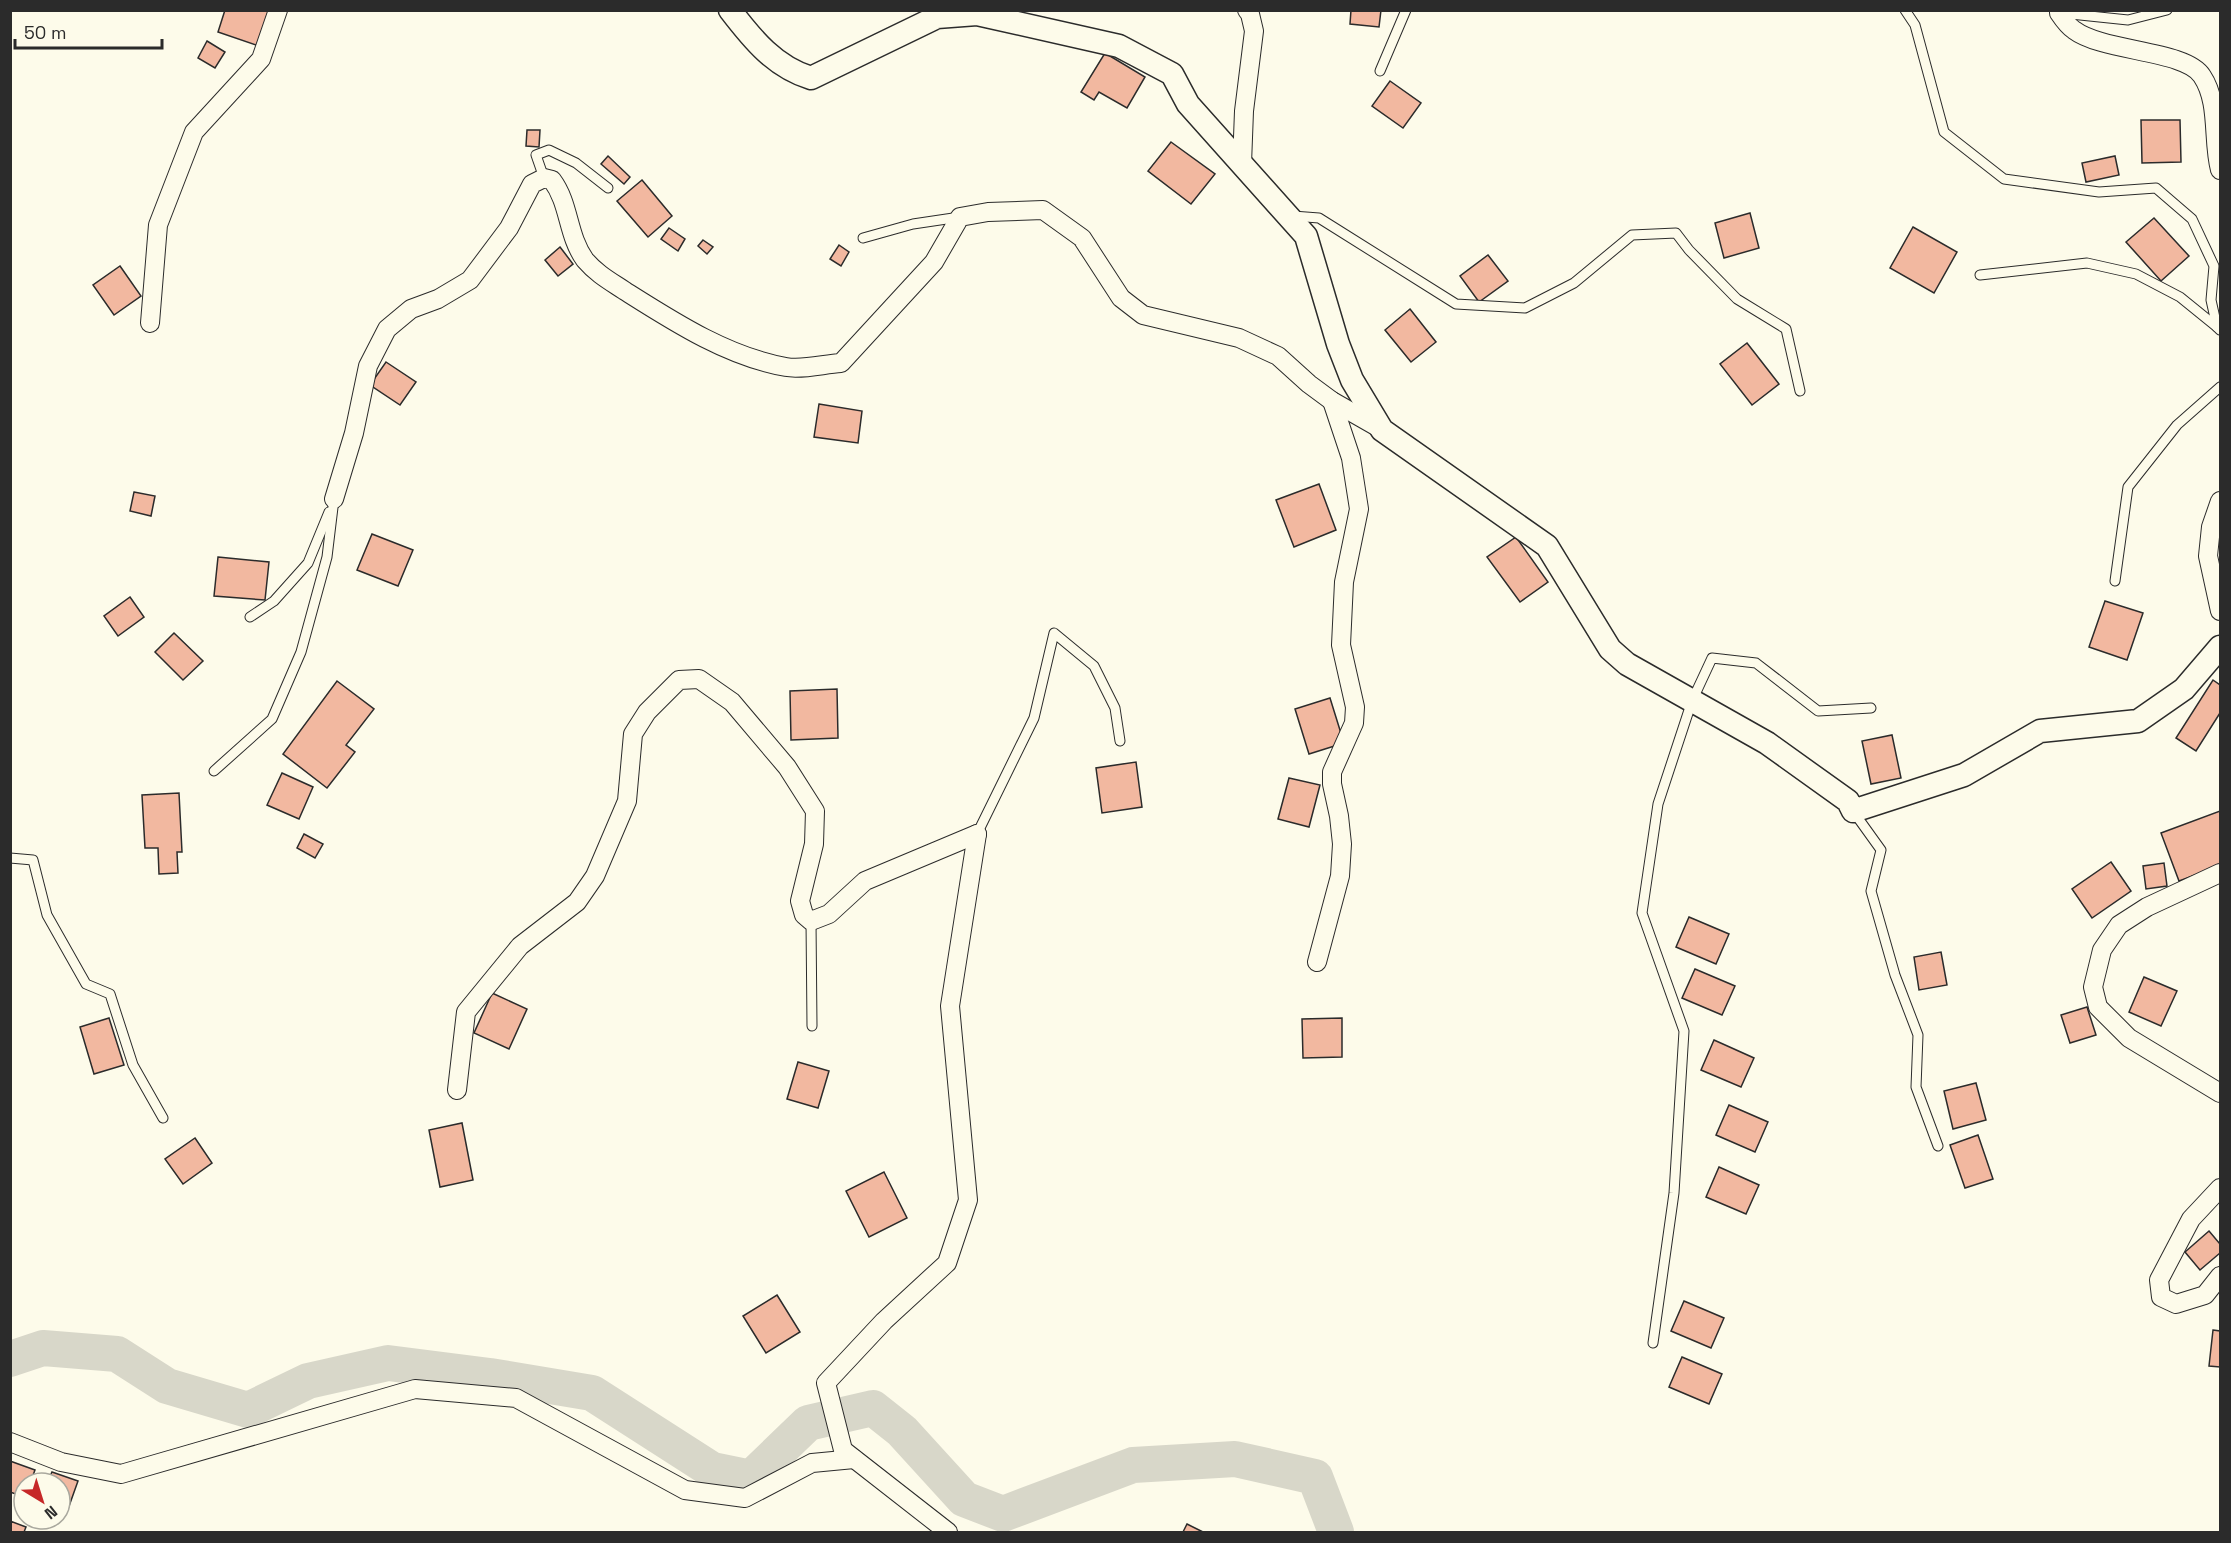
<svg xmlns="http://www.w3.org/2000/svg" width="2231" height="1543" font-family="'Space Grotesk',sans-serif">
  <rect width="100%" height="100%" fill="#fdfbea"/>
  <g fill="none" stroke-linecap="round" stroke-linejoin="round">
    <path stroke="#d8d7c9" stroke-width="36" d="M10,1359l33,-11 74,6 50,32 81,24 60,-29 80,-18 102,13 102,17 120,77 39,8 57,-55 65,-15 29,23 62,68 39,15 130,-49 102,-6 80,18 21,55"/>
  </g>
  <g fill="#f2b8a0" stroke="#2b2b2b" stroke-width="1.5">
    <path d="M225,10h47l-13,36 -41,-14z"/>
    <path d="M1351,10h30l-2,17 -29,-3z"/>
    <path d="M207,41l18,11 -10,16 -17,-10z"/>
    <path d="M1105,53l40,24 -18,31 -28,-16 -5,8 -13,-8z"/>
    <path d="M1390,81l31,22 -18,25 -31,-22z"/>
    <path d="M2141,120h39l1,42 -39,1z"/>
    <path d="M527,130h13l-1,17 -13,-1z"/>
    <path d="M1171,142l44,32 -24,30 -43,-33z"/>
    <path d="M608,156l22,21 -6,7 -23,-20z"/>
    <path d="M2115,156l4,19 -33,7 -4,-19z"/>
    <path d="M642,180l30,36 -24,21 -31,-36z"/>
    <path d="M1750,213l9,35 -35,10 -9,-35z"/>
    <path d="M2154,218l35,38 -28,25 -35,-39z"/>
    <path d="M1913,227l44,25 -23,41 -44,-25z"/>
    <path d="M669,228l16,11 -7,12 -17,-12z"/>
    <path d="M703,240l10,7 -6,7 -9,-8z"/>
    <path d="M839,245l10,7 -8,14 -11,-7z"/>
    <path d="M560,247l13,17 -15,12 -13,-16z"/>
    <path d="M1488,255l20,26 -29,21 -19,-26z"/>
    <path d="M120,266l21,30 -27,19 -21,-30z"/>
    <path d="M1410,309l26,33 -25,20 -26,-32z"/>
    <path d="M1747,343l32,41 -27,21 -32,-41z"/>
    <path d="M386,362l30,20 -16,23 -30,-20z"/>
    <path d="M819,404l43,7 -4,32 -44,-6z"/>
    <path d="M1319,484l17,46 -42,17 -18,-47z"/>
    <path d="M134,492l21,4 -4,20 -21,-5z"/>
    <path d="M372,534l41,16 -15,36 -41,-16z"/>
    <path d="M1516,537l32,45 -28,20 -33,-45z"/>
    <path d="M218,557l51,5 -4,38 -51,-4z"/>
    <path d="M130,597l14,20 -26,19 -14,-20z"/>
    <path d="M2105,601l38,12 -16,47 -38,-13z"/>
    <path d="M174,633l29,28 -20,19 -28,-28z"/>
    <path d="M2213,680l7,5v28l-24,38 -20,-13z"/>
    <path d="M337,681l37,28 -28,36 9,7 -28,36 -44,-34z"/>
    <path d="M837,689l1,49 -47,2 -1,-49z"/>
    <path d="M1330,698l14,45 -35,11 -14,-45z"/>
    <path d="M1892,735l9,43 -30,6 -9,-43z"/>
    <path d="M1136,762l6,45 -40,6 -6,-45z"/>
    <path d="M282,773l31,14 -14,32 -32,-14z"/>
    <path d="M1289,778l31,7 -11,42 -31,-8z"/>
    <path d="M179,793l3,59h-5l1,21 -19,1 -1,-26h-13l-3,-53z"/>
    <path d="M2220,811v55l-41,15 -18,-48z"/>
    <path d="M304,834l19,10 -8,14 -18,-10z"/>
    <path d="M2111,862l20,29 -39,27 -20,-29z"/>
    <path d="M2164,863l3,23 -21,3 -3,-23z"/>
    <path d="M1689,917l40,17 -13,30 -40,-17z"/>
    <path d="M1941,952l6,33 -28,5 -5,-33z"/>
    <path d="M1695,969l40,17 -13,29 -40,-17z"/>
    <path d="M2144,977l33,14 -16,35 -32,-14z"/>
    <path d="M492,993l35,16 -18,40 -35,-16z"/>
    <path d="M2087,1007l9,28 -26,8 -9,-28z"/>
    <path d="M109,1018l15,47 -30,9 -14,-47z"/>
    <path d="M1342,1018v39l-39,1 -1,-39z"/>
    <path d="M1714,1040l40,18 -13,29 -40,-17z"/>
    <path d="M798,1062l31,9 -11,37 -31,-9z"/>
    <path d="M1976,1083l10,37 -33,9 -9,-38z"/>
    <path d="M1729,1105l39,17 -13,30 -39,-17z"/>
    <path d="M462,1123l11,57 -33,7 -11,-57z"/>
    <path d="M1978,1135l15,44 -28,9 -15,-43z"/>
    <path d="M195,1138l17,25 -29,21 -18,-25z"/>
    <path d="M1719,1167l40,18 -13,29 -40,-17z"/>
    <path d="M884,1172l23,46 -38,19 -23,-46z"/>
    <path d="M2209,1231l11,13v9l-20,17 -15,-18z"/>
    <path d="M777,1295l23,37 -34,21 -23,-37z"/>
    <path d="M1684,1301l40,17 -13,30 -40,-17z"/>
    <path d="M2213,1330l7,1v36l-11,-1z"/>
    <path d="M1682,1357l40,17 -13,30 -40,-17z"/>
    <path d="M10,1461l25,9 -5,13h-6v14l-14,-5z"/>
    <path d="M52,1472l26,9 -10,28 -8,-3v-23h-13z"/>
    <path d="M10,1521l16,6 -2,5h-14z"/>
    <path d="M1187,1524l16,8h-20z"/>
  </g>
  <g fill="none" stroke-linecap="round" stroke-linejoin="round">
    <g stroke="#2b2b2b" stroke-width="11">
      <g id="service">
        <path d="M1905,10l10,15 29,107 60,47 95,13 57,-4 36,31 22,47 -3,34 6,27 3,3"/>
        <path d="M2061,13l67,7 39,-10"/>
        <path d="M1380,71l26,-61"/>
        <path d="M544,178l-8,-23 13,-5 27,13 32,25"/>
        <path d="M1293,216l26,2 137,86 69,4 49,-25 58,-48 44,-2 13,17 48,49 49,30 14,62"/>
        <path d="M863,238l50,-14 47,-7"/>
        <path d="M1980,275l107,-12 49,11 44,23 37,30"/>
        <path d="M2115,581l13,-94 49,-62 43,-38"/>
        <path d="M250,617l24,-16 34,-38 21,-51"/>
        <path d="M214,771l58,-52 29,-67 26,-95 7,-58"/>
        <path d="M1853,811l28,39 -10,41 24,84 23,60 -2,52 22,59"/>
        <path d="M977,834l57,-116 20,-85 40,33 21,42 5,33"/>
        <path d="M10,858l23,2 14,55 39,69 24,10 23,71 30,53"/>
        <path d="M811,921l1,105"/>
        <path d="M1653,1343l21,-150 10,-162 -42,-118 16,-109 34,-103 20,-43 44,5 62,48 53,-3"/>
      </g>
    </g>
    <g stroke="#2b2b2b" stroke-width="20">
      <g id="minor">
        <path d="M2059,10v3c4,6 9,13 15,17 29,22 112,20 128,46 18,27 10,64 18,94"/>
        <path d="M1242,164l2,-53 10,-80 -4,-17 -3,-4"/>
        <path d="M150,323l8,-98 36,-93 67,-73 17,-49"/>
        <path d="M334,499l20,-66 14,-67 19,-37 24,-20 27,-10 32,-19 39,-52 23,-44 12,-6 8,2c18,24 15,55 33,80 12,14 25,21 40,31 49,31 103,66 161,76 17,3 38,-3 55,-4l93,-101 26,-45 28,-5 55,-2 39,28 39,60 22,17 96,23 39,18 31,28 23,17 49,28"/>
        <path d="M2220,501l-9,26 -3,29 12,55"/>
        <path d="M2220,873l-73,34 -28,18 -17,25 -9,37 5,20 31,31 91,55"/>
        <path d="M1317,962l23,-86 2,-32 -3,-28 -7,-32v-12l22,-49 1,-16 -14,-62 3,-63 15,-73 -8,-51 -19,-57"/>
        <path d="M457,1090l9,-78 54,-66 57,-44 18,-26 32,-75 6,-67 14,-22 32,-32 20,-1 33,23 55,65 28,44 -1,33 -14,57 4,14 7,6 18,-7 36,-33 112,-47"/>
        <path d="M2220,1188l-29,31 -32,61 2,17 15,7 29,-9 15,-19"/>
        <path d="M10,1442l51,20 60,12 294,-85 101,9 169,92 60,8 67,-35 42,-4"/>
        <path d="M948,1532l-105,-82 -17,-67 58,-62 63,-58 21,-63 -18,-194 27,-172"/>
      </g>
    </g>
    <g stroke="#2b2b2b" stroke-width="25">
      <path id="tertiary" d="M730,10c23,30 45,57 81,68l126,-61 40,-3 142,32 53,28 16,30 118,132 32,108 14,36 30,50 165,116 63,103 17,15 140,79 81,58 5,10 111,-36 76,-44 98,-10 46,-32 36,-42"/>
    </g>
    <use href="#service" stroke="#fdfbea" stroke-width="9"/>
    <use href="#minor" stroke="#fdfbea" stroke-width="18"/>
    <use href="#tertiary" stroke="#fdfbea" stroke-width="22"/>
  </g>
  <rect width="2231" height="1543" fill="none" stroke="#2b2b2b" stroke-width="24"/>
  <g transform="translate(42 1501) rotate(142)"><circle r="28" fill="#fdfbea" stroke="#a9a89e" stroke-width="1.5"/>
  <path d="M0-4.5L10 22L0 15L-10 22Z" fill="#c62828"/>
  <text y="-9" font-size="16" font-weight="bold" text-anchor="middle" fill="#2b2b2b">N</text>
  </g>
  <path d="M15 39v9h147v-9" fill="none" stroke="#2b2b2b" stroke-width="3"/>
  <text x="24" y="39" font-size="18" fill="#2b2b2b" stroke="#fdfbea" stroke-width="4.5" paint-order="stroke">50 m</text>
</svg>
